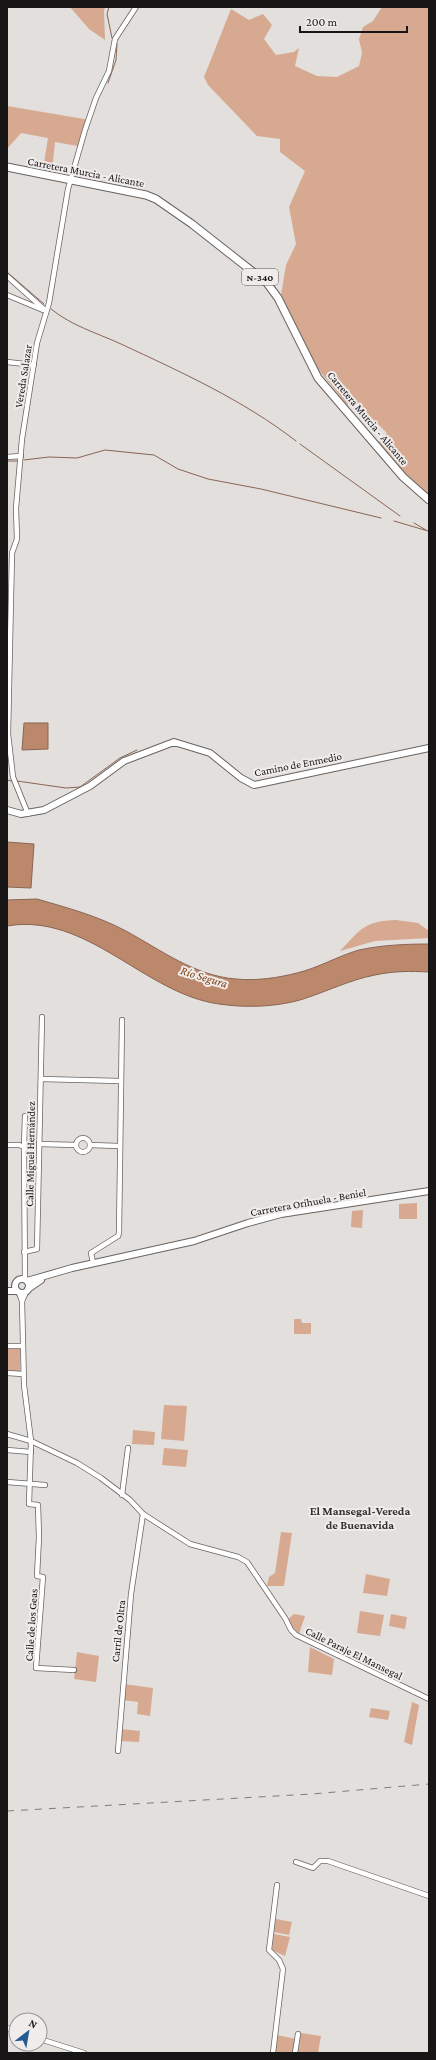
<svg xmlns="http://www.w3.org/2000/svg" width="436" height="2060" font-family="'Crimson Pro',serif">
  <rect width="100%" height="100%" fill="#e2dfdd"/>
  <g fill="#d7a990">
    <path d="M70,7h35l-1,4 1,29 -16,-11z"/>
    <path d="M382,7h47v489l-14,-11 -37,-43 9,-9 -34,-33 -6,5 -33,-41 -33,-69 5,-30 10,-21 -7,-37 16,-36 -25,-19v-13l-23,-3 -49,-51 -4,-8 27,-68 18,11 14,-6 9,11 -8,14 12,16 18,-3 5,-4 -4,18 22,10 20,1 22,-11 3,-13 -3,-14 4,-12 10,-6z"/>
    <path d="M7,106l83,14 -7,27 -28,-5 -3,29 -9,-2 5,-31 -27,-5 -14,16z"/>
    <path d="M396,920l22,3 11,8v7l-54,3 -35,10c21,-22 24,-30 56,-31z"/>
    <path d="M417,1203v16h-18v-15z"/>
    <path d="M363,1210l-1,18 -11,-1 1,-16z"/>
    <path d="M294,1319h7l1,4h9v11h-17z"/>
    <rect x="7" y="1348" width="13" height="23"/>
    <path d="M164,1405l23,1 -3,35 -23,-2z"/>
    <path d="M133,1430l22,2 -1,13 -22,-1z"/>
    <path d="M164,1448l24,2 -2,17 -24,-2z"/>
    <path d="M281,1532l11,1 -8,53h-17l2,-9 6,-4z"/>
    <path d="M366,1574l24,5 -3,17 -24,-3z"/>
    <path d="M360,1611l24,4 -4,21 -23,-3z"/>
    <path d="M294,1614l11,2 -6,18 -7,-7 -4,-8z"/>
    <path d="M391,1614l16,3 -2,12 -16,-3z"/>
    <path d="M310,1647l24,12 -2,16 -24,-3z"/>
    <path d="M77,1652l22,4 -3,26 -22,-3z"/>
    <path d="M124,1684l29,4 -3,28 -13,-2 1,-12 -15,-2z"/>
    <path d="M412,1702l7,3 -7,40 -8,-3z"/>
    <path d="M371,1708l19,3 -2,9 -19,-3z"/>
    <path d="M121,1729l19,2 -1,11 -19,-1z"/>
    <path d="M276,1919l16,3 -3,13 -15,-3z"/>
    <path d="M274,1934l16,3 -5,19 -13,-6z"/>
    <path d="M301,2033l20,3 -3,17h-20z"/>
    <path d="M277,2035l19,4 -3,14h-19z"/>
  </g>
  <g fill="#bb886c" stroke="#8a6652">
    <path d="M24,723h24v26l-26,1z"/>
    <path d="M7,842l27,2 -3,44 -24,-1z"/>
    <path d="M37,899c31,9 61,17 89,32 35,19 69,45 110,48 20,2 41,-1 61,-6 21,-5 41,-17 62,-23 23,-5 47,-6 70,-6v28c-18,-1 -36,-1 -54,3 -26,5 -49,17 -75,25 -25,7 -55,8 -81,4 -74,-10 -132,-92 -212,-78v-26z"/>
  </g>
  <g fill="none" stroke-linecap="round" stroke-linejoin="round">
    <g stroke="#8a6652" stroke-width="1">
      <path d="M109,7l-2,7 5,24"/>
      <path d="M108,83l8,-23 1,-16"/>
      <path d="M7,272l37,32"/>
      <path d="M51,309c21,17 46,24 70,35 60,28 122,56 175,97"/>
      <path d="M300,444l100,72"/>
      <path d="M24,460l25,-3 28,1 28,-8 49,5 24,14 30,10 53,10 120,29"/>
      <path d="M7,461h11"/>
      <path d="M394,521l34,10"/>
      <path d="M414,523l12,7"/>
      <path d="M7,780l4,1"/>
      <path d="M17,781l49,7 14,-1 40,-29 17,-8"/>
    </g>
    <g stroke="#676462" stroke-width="6">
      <g id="minor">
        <path d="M7,276l39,35"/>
        <path d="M7,295l36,15"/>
        <path d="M7,362l27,3"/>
        <path d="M7,457l14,-1"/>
        <path d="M28,814l-15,-37 -5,-43 4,-181 5,-14 -1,-31 6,-69 15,-96 12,-40 19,-114 17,-59 11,-32 13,-27 6,-32 21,-32"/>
        <path d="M41,1079l79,2"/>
        <circle cx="83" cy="1145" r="7"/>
        <path d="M39,1144l37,1"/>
        <path d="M7,1145h12l5,2 1,133"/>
        <path d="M90,1145l29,1"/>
        <path d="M24,1147l1,-31"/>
        <path d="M24,1252l13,-3 5,-232"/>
        <path d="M93,1263l-2,-10 27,-17 1,-3 3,-213"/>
        <path d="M19,1293l3,8 2,84 7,56 -2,63 9,1 1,32 -2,39 6,1 -7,91 38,2"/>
        <path d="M22,1301l4,-9"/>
        <path d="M7,1346h15"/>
        <path d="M7,1373l16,1"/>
        <path d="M7,1434l24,7 46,22 24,15 29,22 13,14 47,30 48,13 9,5 38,56 6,12 5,5 133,64"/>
        <path d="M7,1450l24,2"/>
        <path d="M7,1482l38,3"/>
        <path d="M122,1495l6,-47"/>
        <path d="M118,1751l13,-157 12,-80"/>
        <path d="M296,1862l17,6 7,-7h8l101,35"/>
        <path d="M7,2028l9,3"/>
        <path d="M40,2039l44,14"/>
        <path d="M273,2053l10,-84 -4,-9 -10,-10 8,-65"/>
        <path d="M295,2053l3,-19"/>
      </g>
    </g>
    <g stroke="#676462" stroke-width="8">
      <g id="secondary">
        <path d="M7,810l14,4 23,-4 46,-24 34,-25 50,-19 36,11 31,25 13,7 175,-37"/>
        <circle cx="22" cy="1286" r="7"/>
        <path d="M27,1281l45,-13 122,-27 54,-18 33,-9 148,-23"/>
        <path d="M28,1289l13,-9"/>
        <path d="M7,1291h10"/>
      </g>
    </g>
    <g stroke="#676462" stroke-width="9">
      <path id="trunk" d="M7,167l139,28 10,4 36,25 75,59 11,15 40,80 85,99 26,23"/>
    </g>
    <use href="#minor" stroke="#fff" stroke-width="4.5"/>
    <use href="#secondary" stroke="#fff" stroke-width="6"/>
    <use href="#trunk" stroke="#fff" stroke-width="7"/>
    <path stroke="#7e7b7a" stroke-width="1" stroke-dasharray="7 7" stroke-linecap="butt" d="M7,1811l305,-17 117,-10"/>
  </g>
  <g text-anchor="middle" stroke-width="4" stroke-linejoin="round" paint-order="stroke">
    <rect fill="#f0eceb" stroke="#585655" stroke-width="1" x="242" y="269" width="36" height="16" rx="3"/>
    <g font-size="10" font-weight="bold" fill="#171515">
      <text x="260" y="281">N-340</text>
    </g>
    <g font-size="11" fill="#171515" stroke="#f0eceb">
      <text transform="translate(86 172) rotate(11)" y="4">Carretera Murcia - Alicante</text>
      <text transform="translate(23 376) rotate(-81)" y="4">Vereda Salazar</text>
      <text transform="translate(368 418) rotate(50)" y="4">Carretera Murcia - Alicante</text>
      <text transform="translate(298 764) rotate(-11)" y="4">Camino de Enmedio</text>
      <text transform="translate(30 1154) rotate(-89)" y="4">Calle Miguel Hernández</text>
      <text transform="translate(308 1202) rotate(-10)" y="4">Carretera Orihuela - Beniel</text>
      <text transform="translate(31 1625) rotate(-86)" y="4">Calle de los Geas</text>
      <text transform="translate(118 1631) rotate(-84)" y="4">Carril de Oltra</text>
      <text transform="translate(354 1653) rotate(26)" y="4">Calle Paraje El Mansegal</text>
    </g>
    <g font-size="12" font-style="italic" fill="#7e3e13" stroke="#f0eceb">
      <text transform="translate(204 977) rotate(17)" y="4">Río Segura</text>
    </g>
    <g font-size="12" font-weight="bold" fill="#343230" stroke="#f0eceb">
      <text x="360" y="1515">El Mansegal-Vereda<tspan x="360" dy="14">de Buenavida</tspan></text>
    </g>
  </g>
  <rect width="436" height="2060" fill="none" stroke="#171515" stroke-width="16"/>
  <g transform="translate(28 2032) rotate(31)"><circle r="19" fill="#f0eceb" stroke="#999695"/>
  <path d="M0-3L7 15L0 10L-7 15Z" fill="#255992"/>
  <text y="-6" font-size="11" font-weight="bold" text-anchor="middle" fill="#171515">N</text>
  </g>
  <path d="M300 26v6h107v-6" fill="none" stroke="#171515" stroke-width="2"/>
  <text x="306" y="26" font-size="12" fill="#171515" stroke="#f0eceb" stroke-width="3" paint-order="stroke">200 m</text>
</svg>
